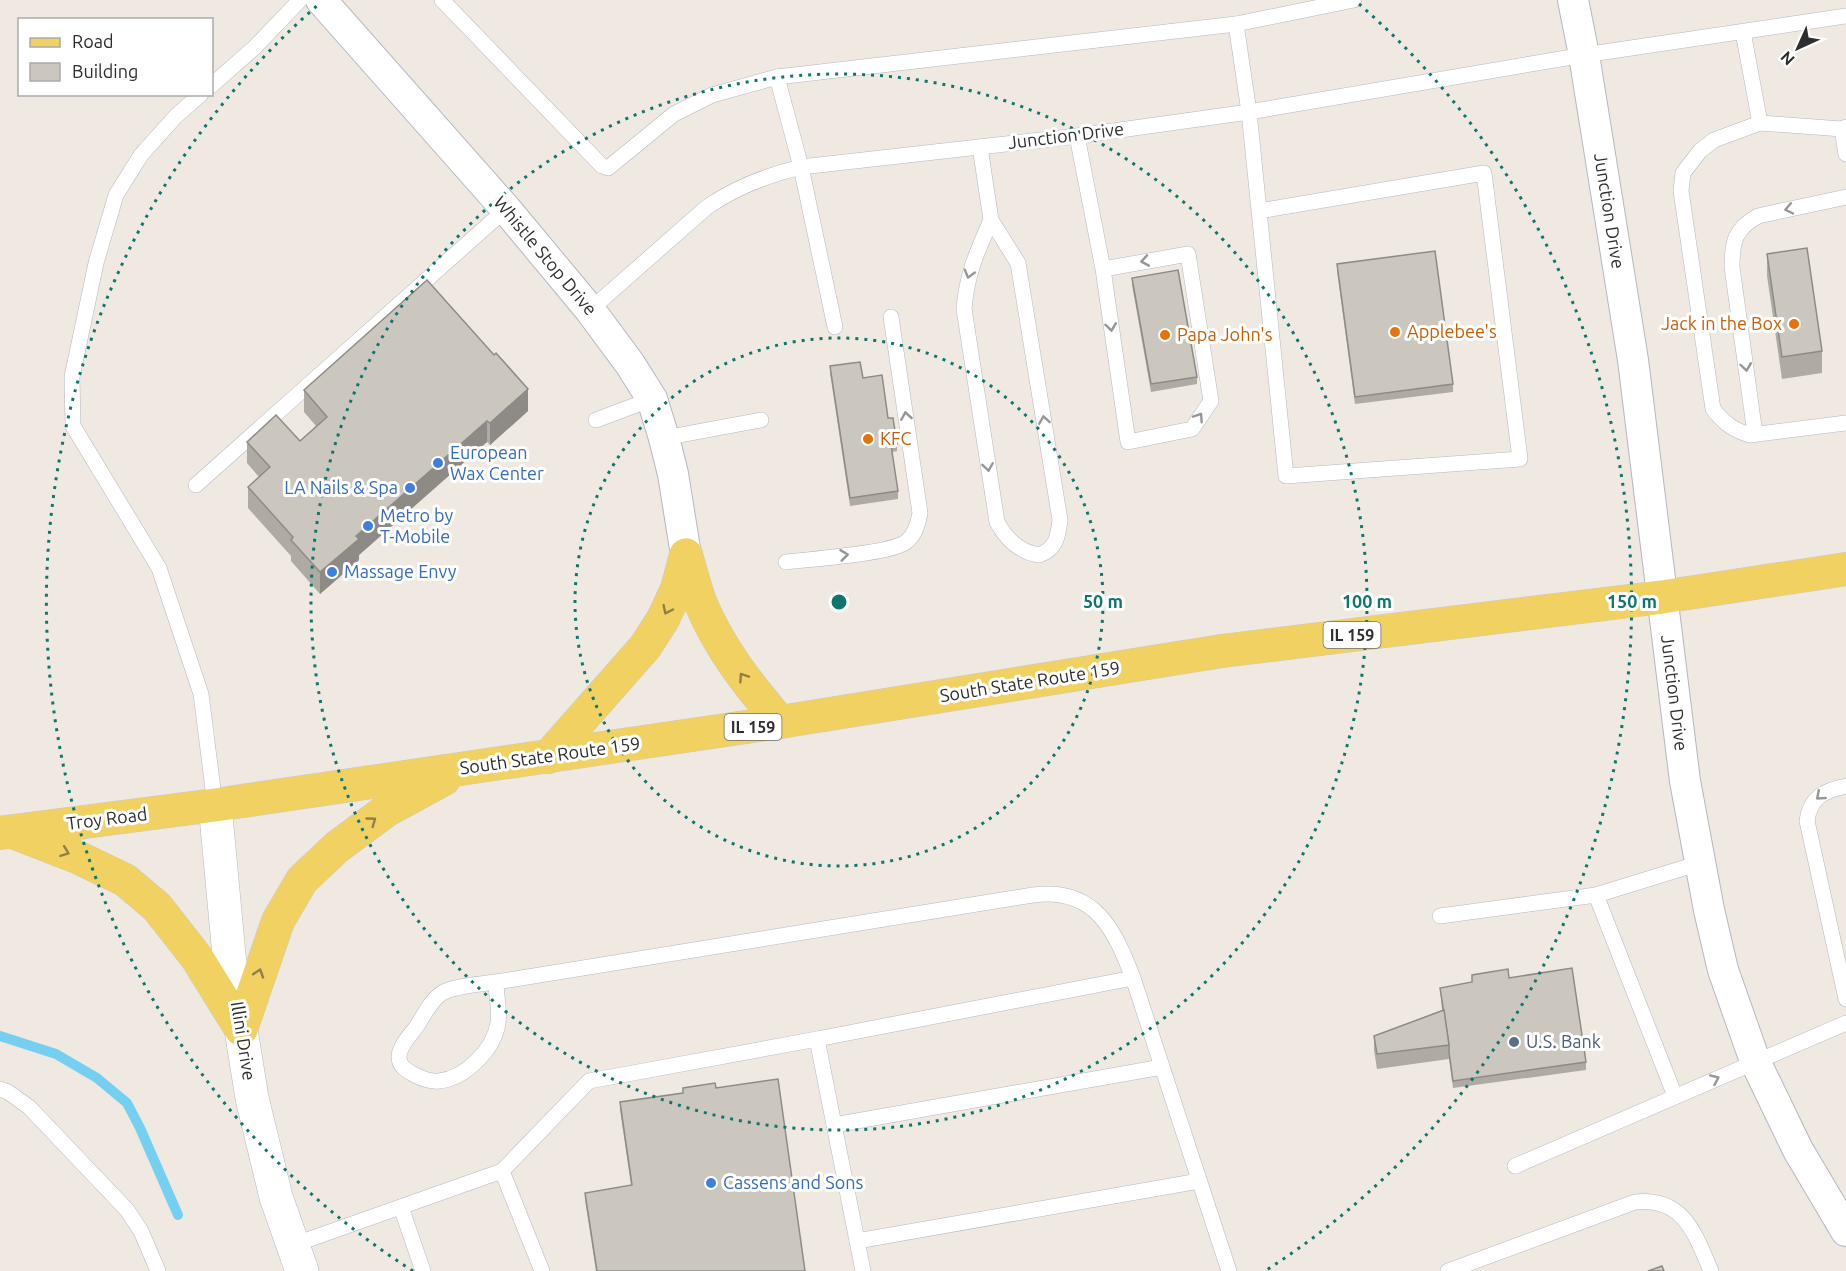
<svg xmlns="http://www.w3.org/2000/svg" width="1846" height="1271" font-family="Ubuntu,sans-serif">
  <rect width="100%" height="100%" fill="#efe9e1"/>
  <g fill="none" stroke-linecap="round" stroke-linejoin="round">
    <path stroke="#75cff0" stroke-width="10" d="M0,1036l56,18 41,24 30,25 13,25 38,87"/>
    <g stroke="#b4b7c1" stroke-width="16">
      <g id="lane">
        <path d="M442,0l160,166 6,2 66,-54 38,-19 65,-18"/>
        <path d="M1743,32l17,91"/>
        <path d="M212,85l42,-37 46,-48"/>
        <path d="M201,94l-25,22 -35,39 -25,40 -20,68 -24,114 1,49 86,142 42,126 14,111"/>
        <path d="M1846,127l-4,2 -82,-6 -46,17 -14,11 -17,22 -2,18 32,218c11,14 20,21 37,26l96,-12"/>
        <path d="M1842,129l4,25"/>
        <path d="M1077,136l26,133 25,173 64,-13 19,-28 -23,-147 -85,15"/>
        <path d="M980,147l11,73 27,43 42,257c-2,17 -4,29 -21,35 -19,-3 -33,-16 -42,-33l-33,-213c3,-36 13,-57 27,-89"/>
        <path d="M1259,211l225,-38 36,286 -234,17 -37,-364 -13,-88 118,-24"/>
        <path d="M590,310l117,-103c29,-20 61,-32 94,-40l276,-31 172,-24 335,-57 262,-39"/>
        <path d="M835,327l-34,-160 -24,-90 459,-53"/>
        <path d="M596,420l56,-21"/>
        <path d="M1755,434l-23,-167c0,-26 3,-38 26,-51l88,-19"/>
        <path d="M664,438l97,-18"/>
        <path d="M196,485l310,-276"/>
        <path d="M786,562c24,-3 104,-8 120,-20 9,-7 12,-18 14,-29l-29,-196"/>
        <path d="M1846,786c-21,4 -36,11 -39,35l39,178"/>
        <path d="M1596,895l79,201"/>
        <path d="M1440,916l156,-21 104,-32"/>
        <path d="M496,982c0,13 4,28 2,41 -4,26 -32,55 -59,58 -10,1 -18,-3 -26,-7 -7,-4 -14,-8 -14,-17 0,-11 12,-23 18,-31 7,-11 14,-26 25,-33 11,-7 40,-9 54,-11l537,-87c62,-8 81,34 100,83l96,293"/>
        <path d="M817,1039l316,-61"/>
        <path d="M0,1089l8,3 21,15 98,103 14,21 17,40"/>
        <path d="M834,1125l328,-58"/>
        <path d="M1515,1166l331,-143"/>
        <path d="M502,1171l87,-90 228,-42 46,232"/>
        <path d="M401,1207l22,64"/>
        <path d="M857,1241l342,-60"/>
        <path d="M293,1245l209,-74 40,100"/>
        <path d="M1448,1271l187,-69c49,-5 60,32 76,69"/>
      </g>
    </g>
    <g stroke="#b4b7c1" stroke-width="32">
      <g id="street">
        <path d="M321,0l185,209 84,101 40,54 22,35 12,39 9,36 13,81"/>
        <path d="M1573,0l11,55 49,305 52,421 24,129 14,60 32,91 43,89 48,81"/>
      </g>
    </g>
    <g stroke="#b4b7c1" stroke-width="34">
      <path id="secondary" d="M215,805l14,150 23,143 24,99 26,74"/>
    </g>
    <g stroke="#c9c9c9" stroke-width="34">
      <g id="primary">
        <path d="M686,555c5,16 9,34 15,49 19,45 48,82 79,118"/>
        <path d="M548,757l97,-110 18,-28 14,-30 9,-34"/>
        <path d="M0,833l215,-28 565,-83 442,-71 440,-54 184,-28"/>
        <path d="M15,833l62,24 48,23 32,27 40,51 44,71"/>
        <path d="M241,1029l37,-108 24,-41 35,-33 50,-37 57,-31"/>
      </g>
    </g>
    <use href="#lane" stroke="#fff" stroke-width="15"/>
    <use href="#street" stroke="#fff" stroke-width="30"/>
    <use href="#secondary" stroke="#fff" stroke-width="33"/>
    <use href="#primary" stroke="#f2d163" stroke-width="33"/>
  </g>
  <g fill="#afaba4">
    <path d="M1767,254l55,97v22l-40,6 -15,-103z"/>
    <path d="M1337,264l116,120v8l-98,12 -18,-133z"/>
    <path d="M1132,278l65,99v7l-46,8 -19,-107z"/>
    <path d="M830,366l33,12 34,66v7l-5,1 6,39v8l-48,7 -20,-133z"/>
    <path d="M304,390l224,21 -38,34 -3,-3 -128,113v5l-39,34 -29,-33v-5l-43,-48v-21l11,-10 -12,-14v-21l53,-1 16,-15 -12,-14z"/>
    <path d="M1509,978l77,84v8l-133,18 -4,-29 -72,10 -3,-19v-14l68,-26 -2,-22z"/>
    <path d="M683,1088h33l89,183h-209l-11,-71v-7l46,-8 -11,-75v-8l63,-9z"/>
  </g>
  <g fill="#8e8b86">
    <path d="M528,389v22l-38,34v-22z"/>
    <path d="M487,421v21l-128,113v5l-39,34v-22l36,-36z"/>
  </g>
  <g fill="#cbc7bf" stroke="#8e8b86" stroke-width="1.5">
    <path d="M1807,248l15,103 -40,6 -15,-103z"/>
    <path d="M1435,251l18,133 -98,13 -18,-133z"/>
    <path d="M1178,270l19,107 -46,7 -19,-106z"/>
    <path d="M427,280l67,75 2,-2 32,36 -38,34 -3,-2 -131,115 3,3 -39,33 -29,-32 2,-3 -45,-50 22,-20 -23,-25 29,-27 24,26 27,-24 -23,-27z"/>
    <path d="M860,362l3,16 19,-3 6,43h5l4,26 -6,1 7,46 -48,7 -20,-132z"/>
    <path d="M1572,968l14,94 -133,19 -4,-29v-7l-9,-57 32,-6v-7l36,-6 1,9z"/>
    <path d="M1444,1010l5,35 -72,9 -3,-18z"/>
    <path d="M778,1079l27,192h-208l-12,-78 47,-8 -12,-83 63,-9v-5l32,-5 1,5z"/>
    <path d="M1662,1266l2,5h-16z"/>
  </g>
  <defs><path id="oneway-chevron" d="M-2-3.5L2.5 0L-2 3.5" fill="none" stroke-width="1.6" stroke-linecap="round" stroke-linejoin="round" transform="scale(1.5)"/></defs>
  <g stroke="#969696">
    <use href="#oneway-chevron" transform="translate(1789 209) rotate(168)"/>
    <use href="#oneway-chevron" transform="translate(1145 261) rotate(170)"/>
    <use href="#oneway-chevron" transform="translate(969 274) rotate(106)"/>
    <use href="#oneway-chevron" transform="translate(1111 327) rotate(82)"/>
    <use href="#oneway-chevron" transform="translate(1746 367) rotate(82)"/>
    <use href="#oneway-chevron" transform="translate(906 416) rotate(-99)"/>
    <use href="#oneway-chevron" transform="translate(1199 417) rotate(-56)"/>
    <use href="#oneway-chevron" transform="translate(1044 420) rotate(-99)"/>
    <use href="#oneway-chevron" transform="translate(988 467) rotate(81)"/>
    <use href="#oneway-chevron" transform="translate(844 555) rotate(-7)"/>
    <use href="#oneway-chevron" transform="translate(1820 796) rotate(139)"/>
    <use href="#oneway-chevron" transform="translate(1715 1079) rotate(-24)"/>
  </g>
  <g stroke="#908048">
    <use href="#oneway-chevron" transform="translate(667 610) rotate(115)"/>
    <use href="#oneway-chevron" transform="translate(743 677) rotate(-124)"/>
    <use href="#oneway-chevron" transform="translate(372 821) rotate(-36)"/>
    <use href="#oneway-chevron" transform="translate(65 852) rotate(21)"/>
    <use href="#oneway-chevron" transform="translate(259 973) rotate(-72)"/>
  </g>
  <g fill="none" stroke="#0f766e" stroke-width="3" stroke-dasharray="3 6">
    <circle cx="839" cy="602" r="264"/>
    <circle cx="839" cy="602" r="528"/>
    <path d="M413 1271A793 793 0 0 1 319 4M1359 4A793 793 0 0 1 1265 1271"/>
  </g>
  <g fill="#e8710a" stroke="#fff" stroke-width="2">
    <circle cx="1794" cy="324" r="6"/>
    <circle cx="1395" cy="332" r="6"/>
    <circle cx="1165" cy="335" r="6"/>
    <circle cx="868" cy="439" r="6"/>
  </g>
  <g fill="#3f7fe0" stroke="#fff" stroke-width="2">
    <circle cx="438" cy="463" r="6"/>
    <circle cx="410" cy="488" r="6"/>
    <circle cx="368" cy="526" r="6"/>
    <circle cx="332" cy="572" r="6"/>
    <circle cx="711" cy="1183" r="6"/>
  </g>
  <circle fill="#5c6f8a" stroke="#fff" stroke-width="2" cx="1514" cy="1042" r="6"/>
  <g text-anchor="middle" stroke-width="6" stroke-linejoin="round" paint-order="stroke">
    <g fill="#fff" stroke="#6d6d6d" stroke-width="1.5">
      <rect x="1323.5" y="622" width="57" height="26" rx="4.5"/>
      <rect x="724.5" y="714" width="57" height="26" rx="4.5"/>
    </g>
    <g font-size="16" font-weight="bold" fill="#2e2e2e">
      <text x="1352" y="641">IL 159</text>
      <text x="753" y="733">IL 159</text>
    </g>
    <g font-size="18" fill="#2e2e2e" stroke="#fff">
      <text transform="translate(1066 136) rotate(-7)" y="6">Junction Drive</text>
      <text transform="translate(1609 211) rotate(81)" y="6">Junction Drive</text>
      <text transform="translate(545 256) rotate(50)" y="6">Whistle Stop Drive</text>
      <text transform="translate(1030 682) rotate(-9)" y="6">South State Route 159</text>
      <text transform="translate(1674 693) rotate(83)" y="6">Junction Drive</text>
      <text transform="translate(550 756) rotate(-8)" y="6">South State Route 159</text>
      <text transform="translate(107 819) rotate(-7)" y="6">Troy Road</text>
      <text transform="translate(243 1041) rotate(81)" y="6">Illini Drive</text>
    </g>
    <g font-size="18" fill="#c56008" stroke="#fff" text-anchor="start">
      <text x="1782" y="330" text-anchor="end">Jack in the Box</text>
      <text x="1407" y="338">Applebee's</text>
      <text x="1177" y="341">Papa John's</text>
      <text x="880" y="445">KFC</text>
    </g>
    <g font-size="18" fill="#366cbe" stroke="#fff" text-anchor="start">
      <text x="450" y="459">European<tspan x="450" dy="21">Wax Center</tspan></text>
      <text x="398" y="494" text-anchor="end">LA Nails &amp; Spa</text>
      <text x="380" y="522">Metro by<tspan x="380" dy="21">T-Mobile</tspan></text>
      <text x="344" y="578">Massage Envy</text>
      <text x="723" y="1189">Cassens and Sons</text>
    </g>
    <g font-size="18" fill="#4e5e75" stroke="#fff" text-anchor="start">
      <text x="1526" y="1048">U.S. Bank</text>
    </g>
  </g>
  <circle cx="839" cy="602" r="9" fill="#0f766e" stroke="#fff" stroke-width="3"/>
  <g font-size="18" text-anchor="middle" font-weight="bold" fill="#0f766e" stroke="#fff" stroke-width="6" stroke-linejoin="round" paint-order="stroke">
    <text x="1103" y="608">50 m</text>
    <text x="1367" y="608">100 m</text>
    <text x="1632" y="608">150 m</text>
  </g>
  <rect x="18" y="18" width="195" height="78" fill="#ffffff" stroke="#ababab" stroke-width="1.5"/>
  <rect x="30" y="38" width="30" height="9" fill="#f2d163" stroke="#ababab" stroke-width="1.5"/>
  <text x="72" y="48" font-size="18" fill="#2e2e2e">Road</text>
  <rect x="30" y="63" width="30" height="18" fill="#cbc7bf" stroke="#ababab" stroke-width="1.5"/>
  <text x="72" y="78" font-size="18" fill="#2e2e2e">Building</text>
  <g transform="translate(1798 48) rotate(225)" stroke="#ffffff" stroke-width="4.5" paint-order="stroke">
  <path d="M0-4.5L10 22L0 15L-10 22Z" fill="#2e2e2e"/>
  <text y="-9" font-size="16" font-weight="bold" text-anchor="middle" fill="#2e2e2e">N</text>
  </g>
</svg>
